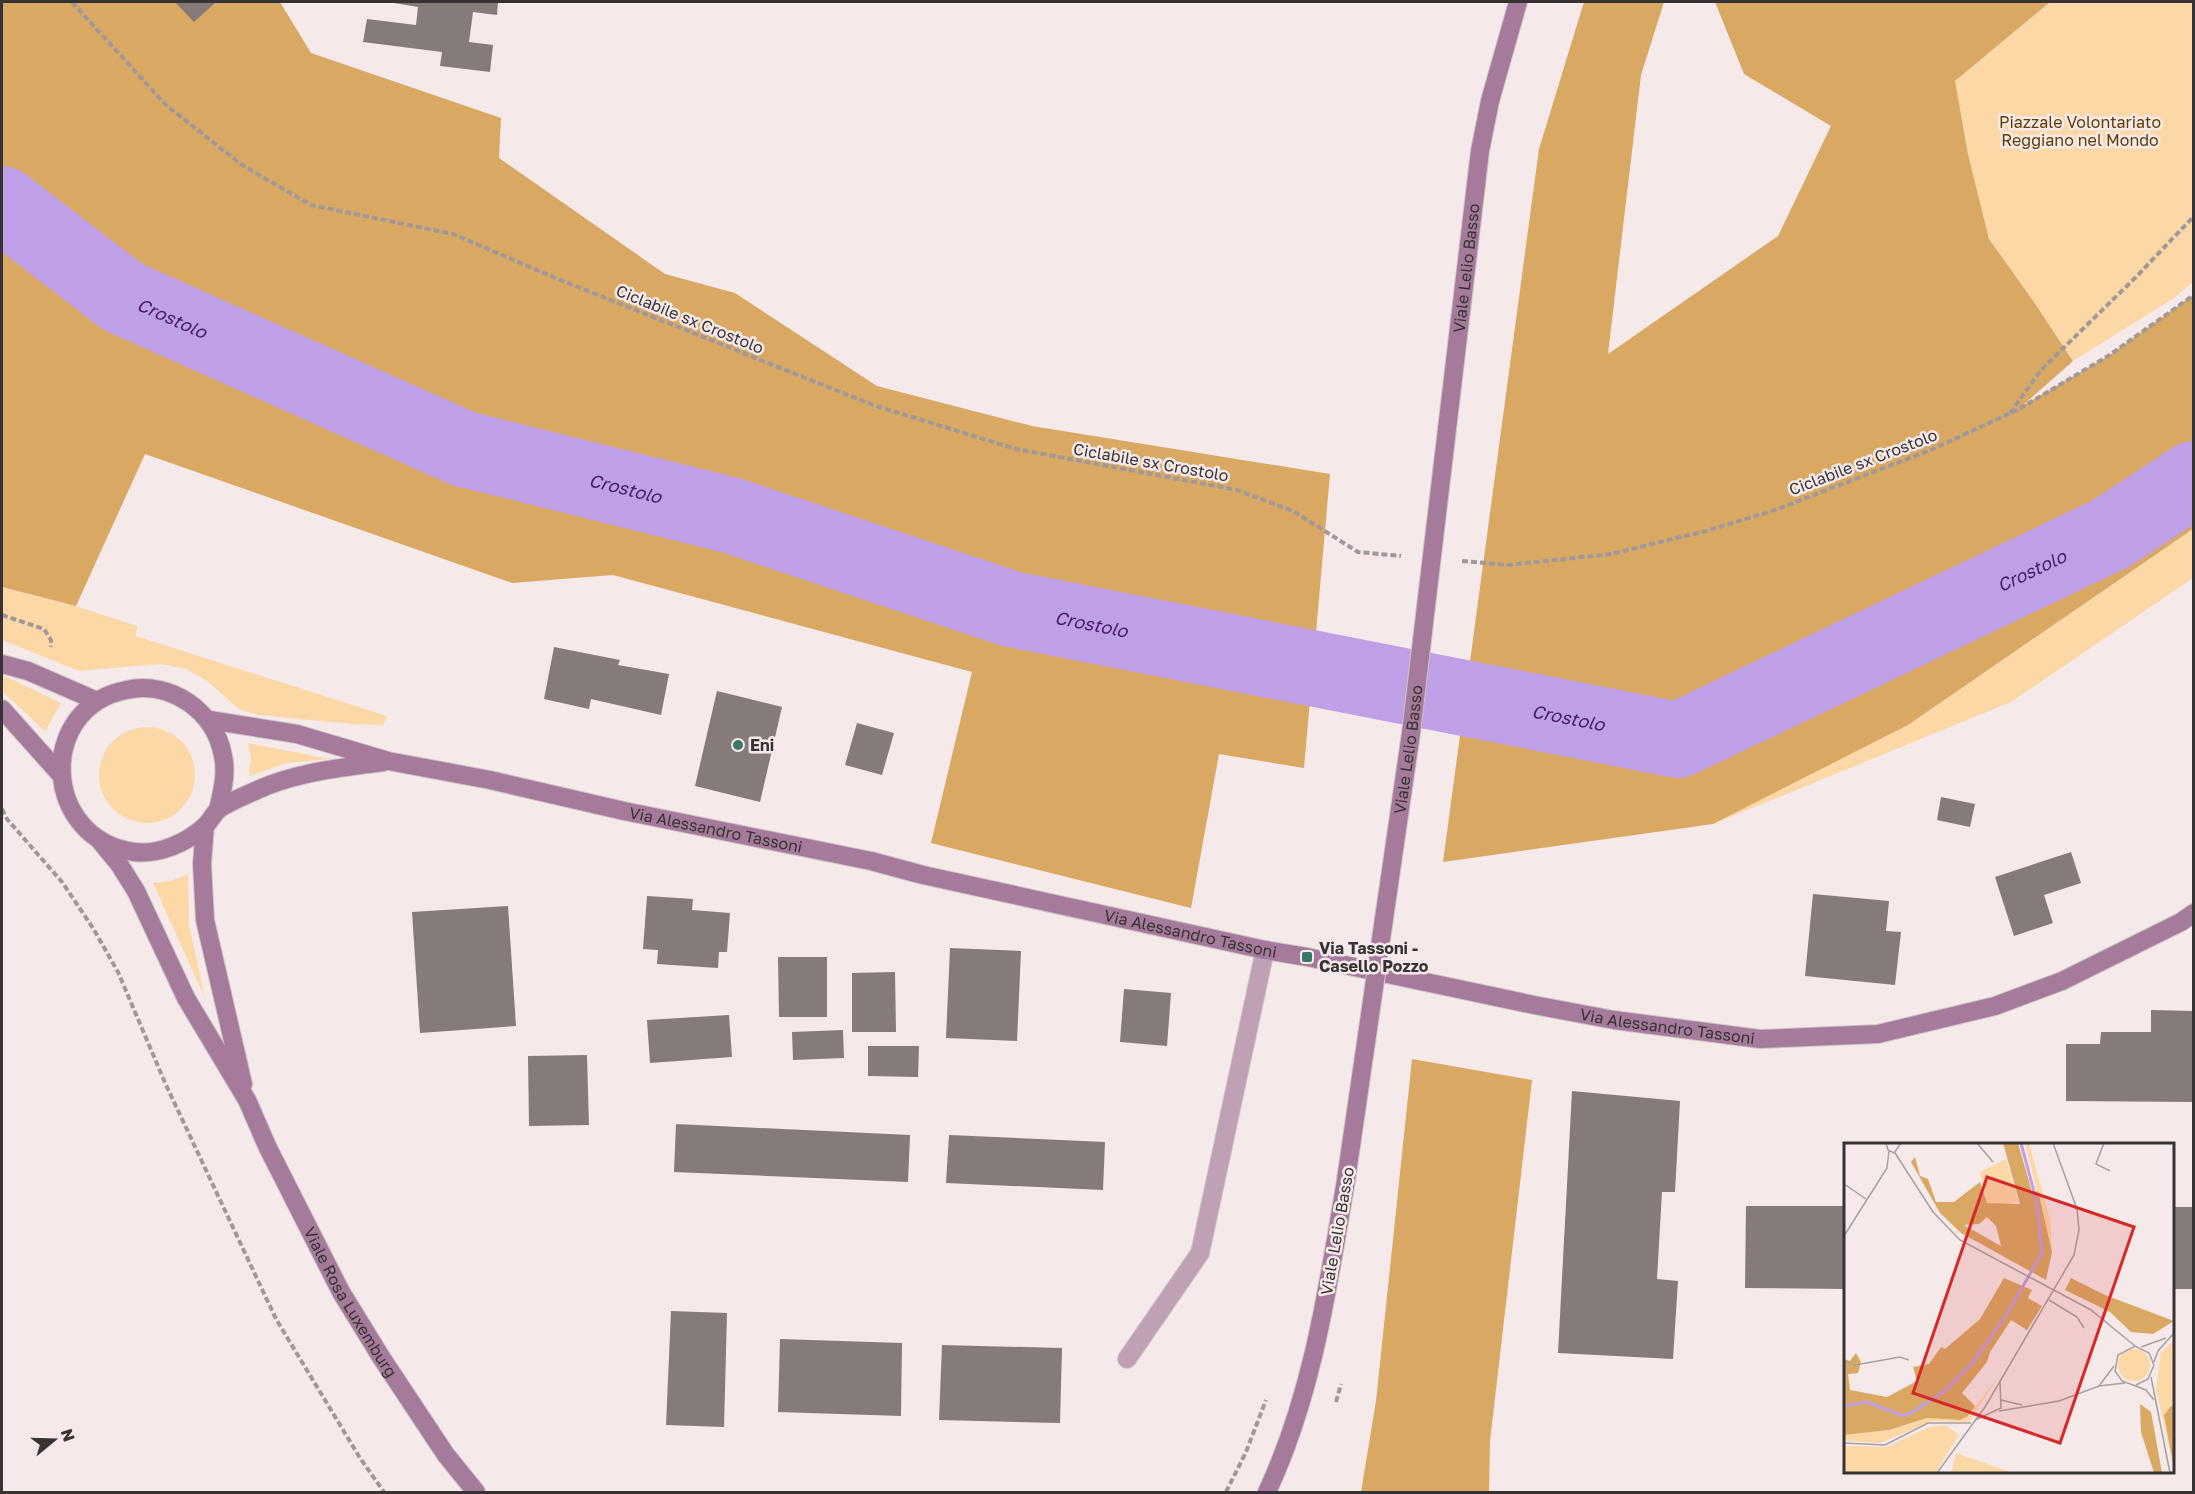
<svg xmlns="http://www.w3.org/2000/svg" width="2195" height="1494" font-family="'Golos Text',sans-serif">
  <rect width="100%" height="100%" fill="#f5e9ea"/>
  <g fill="#fdd8a7">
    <path d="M2050,2h143v280l-19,16 -101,63 -39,-59 -45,-63 -21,-85 -13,-73z"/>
    <path d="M2193,529v49l-182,124 -298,122 195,-99z"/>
    <path d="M2,587l74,19 61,20 -1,10 251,80 -4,9 -32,-1 -93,-9 -19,-6 -33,-29 -22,-12 -25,-4 -80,7 -77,-31z"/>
    <path d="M2,675l59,28 -16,28 -43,-40z"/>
    <circle cx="147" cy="775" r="48"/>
    <path d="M248,743l82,16 -43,4 -38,13 2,-18z"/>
    <path d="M188,874l1,51 16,73 -52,-115 18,-2z"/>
  </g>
  <g fill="#d9a964">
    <path d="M2,2h278l31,51 190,65 -2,40 166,116 70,19 142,93 155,40 298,48 -26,294 -85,-14 -28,154 -260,-65 41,-171 -359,-97 -101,8 -367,-129 -69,152 -74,-19z"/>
    <path d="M1584,2h80l-23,73 -33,279 170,-118 53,-110 -87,-52 -29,-72h335l-95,79 13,73 21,85 45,63 39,59 -51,45 86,-50 85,-61v234l-285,196 -195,99 -270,38 96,-713z"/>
    <path d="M1412,1059l120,21 -42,361 -1,51h-128l15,-91z"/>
  </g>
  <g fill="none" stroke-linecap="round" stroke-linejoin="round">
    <path stroke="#bf9fe5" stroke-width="76" id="s1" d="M2,204l121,93 341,152 266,66 281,94 667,131 432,-206 84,-55"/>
  </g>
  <g fill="#857b78">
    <path d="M175,2h41l-22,20z"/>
    <path d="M388,2h110l-1,13 -24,-3 -4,30 24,3 -3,27 -50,-6 2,-14 -79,-10 4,-23 49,6 2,-18z"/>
    <path d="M554,647l66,13 -2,5 51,9 -8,41 -70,-16 -2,10 -45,-10z"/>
    <path d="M717,691l65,16 -22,95 -65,-16z"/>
    <path d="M857,723l37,10 -12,42 -37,-10z"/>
    <path d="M1941,797l34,7 -5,23 -33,-7z"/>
    <path d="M2071,852l10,31 -37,12 9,28 -39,13 -19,-59z"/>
    <path d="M1813,894l76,7 -3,30 15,1 -6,53 -90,-9z"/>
    <path d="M647,896l46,3 -1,11 38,3 -3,39h-8l-1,16 -61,-4 1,-14 -15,-1z"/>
    <path d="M508,906l8,120 -96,7 -8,-121z"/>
    <path d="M950,948l71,3 -4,90 -71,-3z"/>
    <path d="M778,957h49v60h-48z"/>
    <path d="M895,972l1,60h-44v-59z"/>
    <path d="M1124,989l47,4 -4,53 -47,-4z"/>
    <path d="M2151,1010l43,1v91l-128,-1v-57h34l1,-12h50z"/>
    <path d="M729,1015l3,42 -82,6 -3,-43z"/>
    <path d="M843,1030l1,28 -51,2 -1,-28z"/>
    <path d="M868,1046h51l-1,31 -50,-1z"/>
    <path d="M587,1055l2,70 -60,1 -1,-70z"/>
    <path d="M1572,1091l108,10 -5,91h-13l-5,87 21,2 -5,78 -115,-6z"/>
    <path d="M676,1124l234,11 -2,47 -234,-10z"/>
    <path d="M949,1135l156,7 -2,48 -157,-7z"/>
    <path d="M1746,1206h100v83l-101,-1z"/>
    <rect x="2172" y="1207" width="22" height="82"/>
    <path d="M671,1311l56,2 -3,114 -58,-2z"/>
    <path d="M780,1339l122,4 -1,73 -123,-4z"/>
    <path d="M942,1345l120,3 -2,75 -121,-3z"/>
  </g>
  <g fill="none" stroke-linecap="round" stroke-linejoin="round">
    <g stroke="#cfc5c6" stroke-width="20">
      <path id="street" d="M1127,1359l73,-106 65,-303"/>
    </g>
    <g stroke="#cfc5c6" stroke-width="20">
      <g id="secondary">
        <path id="s2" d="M1447,429l33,-278 10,-50 28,-99"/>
        <path d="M2,664l26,7 69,30"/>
        <path d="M2,709l59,66"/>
        <path id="s3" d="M209,720l88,14 91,27 102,19 134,31 247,50 52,14 342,75 42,7 227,48 80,15 146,19 118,-5 117,-28 67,-25 119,-59 13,-9"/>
        <path d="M218,810c4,-18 9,-36 5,-54 -8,-45 -52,-76 -97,-66 -90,18 -84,149 8,162 25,3 52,-9 70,-25 6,-5 9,-13 15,-18 10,-7 25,-13 36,-18 40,-19 86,-23 128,-29"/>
        <path d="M205,826l-3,38 3,56 38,164"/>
        <path id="s4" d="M100,841l19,23 17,27 50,107 61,102 21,48 73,144 40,65 65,98 30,37"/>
        <path d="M1267,1492c46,-98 61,-206 79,-312"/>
      </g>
    </g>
    <g stroke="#a09899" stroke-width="4" stroke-dasharray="6 3" stroke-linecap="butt">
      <path d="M72,2l94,103 76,60 69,40 142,29 100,43 320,128 143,44 221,41 56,21 65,41 43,4"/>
      <path d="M2010,413l31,-43 95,-93 58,-61"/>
      <path d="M1462,561l46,4 103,-11 95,-23 69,-21 158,-61 86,-40 89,-53 86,-61"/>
      <path d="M2,615l42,14 7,11v7"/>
      <path d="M2,809l5,10 55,63 31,46 25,44 48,113 110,234 84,139 24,34"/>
      <path d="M1336,1402l5,-18"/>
      <path d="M1226,1492l20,-40 20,-52"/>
    </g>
    <use href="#street" stroke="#bfa0b5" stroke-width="18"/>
    <use href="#secondary" stroke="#a67a9a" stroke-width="18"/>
    <g stroke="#cfc5c6" stroke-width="20" stroke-linecap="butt">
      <g id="secondary-bridge">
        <path id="s5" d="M1346,1180l65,-447 36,-304"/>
      </g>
    </g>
    <use href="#secondary-bridge" stroke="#a67a9a" stroke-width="18"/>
  </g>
  <g fill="#387866" stroke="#f5e9ea" stroke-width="2">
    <circle cx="738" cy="745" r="6"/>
    <rect x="1301" y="951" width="12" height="12" rx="3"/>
  </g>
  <g text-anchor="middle" stroke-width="5" stroke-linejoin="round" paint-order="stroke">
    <g font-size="16" fill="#5d3d02" stroke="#f5e9ea">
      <text x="2080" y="128">Piazzale Volontariato<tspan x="2080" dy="18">Reggiano nel Mondo</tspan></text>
    </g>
    <g font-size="16" fill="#373334" stroke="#f5e9ea">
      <text dy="6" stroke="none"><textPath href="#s2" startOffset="162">Viale Lelio Basso</textPath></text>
      <text transform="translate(690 319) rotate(22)" y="6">Ciclabile sx Crostolo</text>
      <text transform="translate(1151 462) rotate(10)" y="6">Ciclabile sx Crostolo</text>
      <text transform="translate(1863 462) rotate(-21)" y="6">Ciclabile sx Crostolo</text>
      <text dy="6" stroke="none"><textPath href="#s5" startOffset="435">Viale Lelio Basso</textPath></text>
      <text dy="6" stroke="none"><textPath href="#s3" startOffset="519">Via Alessandro Tassoni</textPath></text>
      <text dy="6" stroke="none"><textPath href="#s3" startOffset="1005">Via Alessandro Tassoni</textPath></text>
      <text dy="6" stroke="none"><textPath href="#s3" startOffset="1491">Via Alessandro Tassoni</textPath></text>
      <text transform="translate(1337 1231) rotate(-80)" y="6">Viale Lelio Basso</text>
      <text dy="6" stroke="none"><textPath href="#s4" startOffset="526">Viale Rosa Luxemburg</textPath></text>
    </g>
    <g font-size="16" font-weight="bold" fill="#373334" stroke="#f5e9ea" text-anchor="start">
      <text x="750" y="751">Eni</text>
      <text x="1319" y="954">Via Tassoni -<tspan x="1319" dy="18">Casello Pozzo</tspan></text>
    </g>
    <g font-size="18" font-style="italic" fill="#471b6c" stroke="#f5e9ea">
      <text dy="6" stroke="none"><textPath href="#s1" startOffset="206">Crostolo</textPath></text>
      <text dy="6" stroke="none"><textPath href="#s1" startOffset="692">Crostolo</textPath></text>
      <text dy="6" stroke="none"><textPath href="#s1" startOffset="2168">Crostolo</textPath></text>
      <text dy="6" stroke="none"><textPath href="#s1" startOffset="1178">Crostolo</textPath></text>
      <text dy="6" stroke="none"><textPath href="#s1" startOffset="1664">Crostolo</textPath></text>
    </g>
  </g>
  <g transform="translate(1844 1143)">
    <rect width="330" height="330" fill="#f5e9ea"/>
    <path d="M181,0h4l21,76 2,33zM162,16l12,42 -14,4 -17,-2 -7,-31zM330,196v130l-18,-81 5,-35zM274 222a16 16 0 1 1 32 0a16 16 0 1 1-32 0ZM153,236l-28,43 -36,-1 -53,22 -36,-2v-6l45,-5 38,-12 28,2 13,-4zM101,282l14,10 -24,38h-91v-27l43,1 42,-20zM112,310l57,20h-62z" fill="#fdd8a7"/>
    <path d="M159,0h15l14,49 6,-1 14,61 -6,28 -85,-47 -21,-20 -29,-51 4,-5 5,19 8,3 8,23h18l26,-20 7,21 33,1zM143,74l9,9 5,20 -37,-21 15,-1zM160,135l28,12 -4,8 14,8 -15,24 -16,-10 -21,32 -3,10 -25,31 13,13 -7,10 -8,4 -33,-2 -38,12 -45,5v-76l6,2 6,-8 5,9 -3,11 -10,1 2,16 37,7 30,-16 -4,-14 16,-3 12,-17 4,2 35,-30zM227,135l34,17 69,26 -21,13 -22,-2 -21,-20 -45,-22zM296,261l11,8 11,61h-8l-13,-41zM327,263l3,2v61l-10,-54z" fill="#d9a964" fill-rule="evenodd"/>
    <path fill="none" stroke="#bf9fe5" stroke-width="3" d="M0,263l23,-4 36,14 10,-4 33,-22 27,-28 34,-48 35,-61 -5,-50 -16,-60"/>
    <path fill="none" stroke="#a9a0a1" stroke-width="1.5" d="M42,0l2,7 6,3 7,-10M133,0l16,19M260,0l-8,21 14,7M51,10l38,59 27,28 131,70 44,36M0,41l22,15M0,93l43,-68 2,-17M205,157l28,17 7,11M297,204l25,-9M0,218l11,4 45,-8 9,3M310,219l4,-11 16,-18M307,234l19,96M292,242l12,-6 6,-14 -5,-12 -14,-7 -17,9 -3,16 7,10 24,9 8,10M255,243l15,-20M157,257l21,5M155,268l60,-10 40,-15 26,-3M131,277l26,-12 -1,-26M0,300l41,2 43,-22h43M93,330l48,-66 89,-152 5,-25 -2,-21 -24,-66"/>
    <path fill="#d62828" fill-opacity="0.15" stroke="#d62828" stroke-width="3" d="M143,34l147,50 -74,216 -147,-50z"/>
    <rect width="330" height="330" fill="none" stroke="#373334" stroke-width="3"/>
  </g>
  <rect width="2195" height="1494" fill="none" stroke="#373334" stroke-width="6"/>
  <g transform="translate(54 1440) rotate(71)" stroke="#f5e9ea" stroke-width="4.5" paint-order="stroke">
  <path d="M0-4.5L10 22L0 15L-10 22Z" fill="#373334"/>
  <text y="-9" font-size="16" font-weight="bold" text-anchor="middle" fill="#373334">N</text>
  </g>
</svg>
